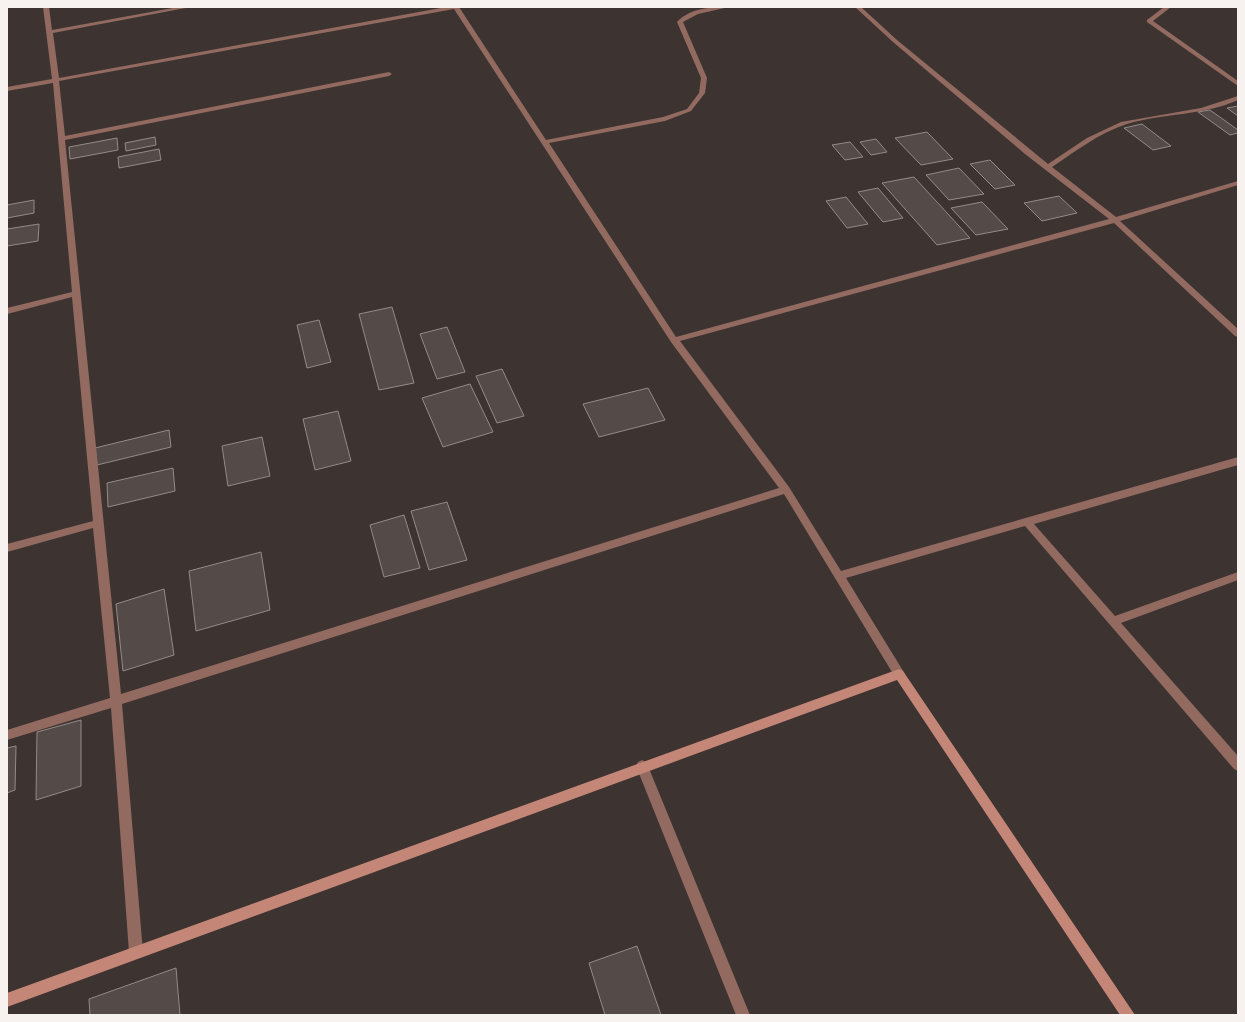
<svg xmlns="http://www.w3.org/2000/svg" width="1245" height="1022" font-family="'Work Sans',sans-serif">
  <rect width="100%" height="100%" fill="#3d3432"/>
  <g fill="#544b49" stroke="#948a87">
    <path d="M1238,106v10l-11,-8z"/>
    <path d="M1210,110l28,20v3l-8,2 -32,-23z"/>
    <path d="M1142,124l29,22 -18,4 -29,-22z"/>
    <path d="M927,132l26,27 -32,6 -26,-27z"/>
    <path d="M155,137l1,8 -30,6 -1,-8z"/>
    <path d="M117,138l1,12 -48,9 -1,-12z"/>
    <path d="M876,139l11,13 -16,3 -11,-13z"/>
    <path d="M850,142l13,15 -18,3 -13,-15z"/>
    <path d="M159,149l2,11 -42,8 -1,-11z"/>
    <path d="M990,160l25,25 -20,4 -25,-25z"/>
    <path d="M959,168l25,26 -35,6 -23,-25z"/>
    <path d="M914,177l56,61 -33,7 -55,-62z"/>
    <path d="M878,188l25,30 -20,4 -25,-30z"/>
    <path d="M1059,196l18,17 -35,8 -18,-18z"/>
    <path d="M846,197l22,27 -21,4 -21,-27z"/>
    <path d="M34,200v13l-27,5v-13z"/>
    <path d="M982,202l26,27 -32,6 -25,-27z"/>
    <path d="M39,224l-1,17 -31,5v-17z"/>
    <path d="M392,307l22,76 -35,7 -20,-76z"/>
    <path d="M319,320l12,42 -24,6 -10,-43z"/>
    <path d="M447,327l18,45 -28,7 -17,-45z"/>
    <path d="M502,369l22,47 -27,7 -21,-47z"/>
    <path d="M470,384l23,48 -50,15 -21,-49z"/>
    <path d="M648,388l17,32 -66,17 -16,-33z"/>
    <path d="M338,411l13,50 -36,9 -12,-51z"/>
    <path d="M169,430l2,17 -74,18 -2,-17z"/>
    <path d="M262,437l8,39 -42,10 -6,-40z"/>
    <path d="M173,468l2,23 -67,16 -1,-24z"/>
    <path d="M447,502l20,58 -38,10 -18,-59z"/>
    <path d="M404,515l16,53 -36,9 -14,-52z"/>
    <path d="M261,552l9,58 -74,21 -7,-60z"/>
    <path d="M164,589l10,66 -51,16 -7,-67z"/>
    <path d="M81,720v66l-45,14 1,-68z"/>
    <path d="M16,746l-1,44 -8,3v-45z"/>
    <path d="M637,946l24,69h-56l-16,-52z"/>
    <path d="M176,968l4,47h-90l-1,-16z"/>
  </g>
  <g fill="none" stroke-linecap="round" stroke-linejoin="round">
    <g fill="#926a60" fill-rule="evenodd">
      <path d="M43,7h6l3,23 126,-23h13l-138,26 6,45 387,-71h13l87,133 117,-23 24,-8 12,-16 2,-15 -24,-56c13,-14 34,-15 52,-15l-31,7 -15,8 24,56 -2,15 -14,18 -26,10 -116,22 127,194 433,-118 -84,-65 -132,-112 -38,-35h6l36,33 151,124 39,-26 34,-16 80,-14 37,-12v4c-36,16 -74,13 -111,24 -28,9 -51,27 -75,43l64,50 122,-36v4l-118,36 118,108v8l-3,-1 -121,-113 -434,118 109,146 52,84 397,-114v8l-204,59 81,92 123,-44v8l-117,43 117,133v15l-4,-2 -209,-243 -179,52 59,96 -2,3 -4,2 -4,-2 -111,-183 -662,210 21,248 -2,5 -5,2 -5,-2 -2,-5 -18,-244 -104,32v-10l103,-32 -17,-170 -86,24v-8l86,-23 -21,-224 -65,17v-6l65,-16 -19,-209 -46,8v-4l45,-8zM454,9l217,333 108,146 -658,206 -56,-554 324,-64 3,-2 -3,-2 -324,64 -6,-55z"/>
      <path d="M1164,7h7l-18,14 85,60v5l-91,-64v-2z"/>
      <path d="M642,760l4,2 2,4 102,249h-14l-100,-249 2,-4z"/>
    </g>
    <path fill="#c48676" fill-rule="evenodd" d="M899,669l4,2 232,344h-15l-223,-335 -890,327v-14z"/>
  </g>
  <rect width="1245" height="1022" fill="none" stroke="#f7f1f0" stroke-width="16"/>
</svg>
